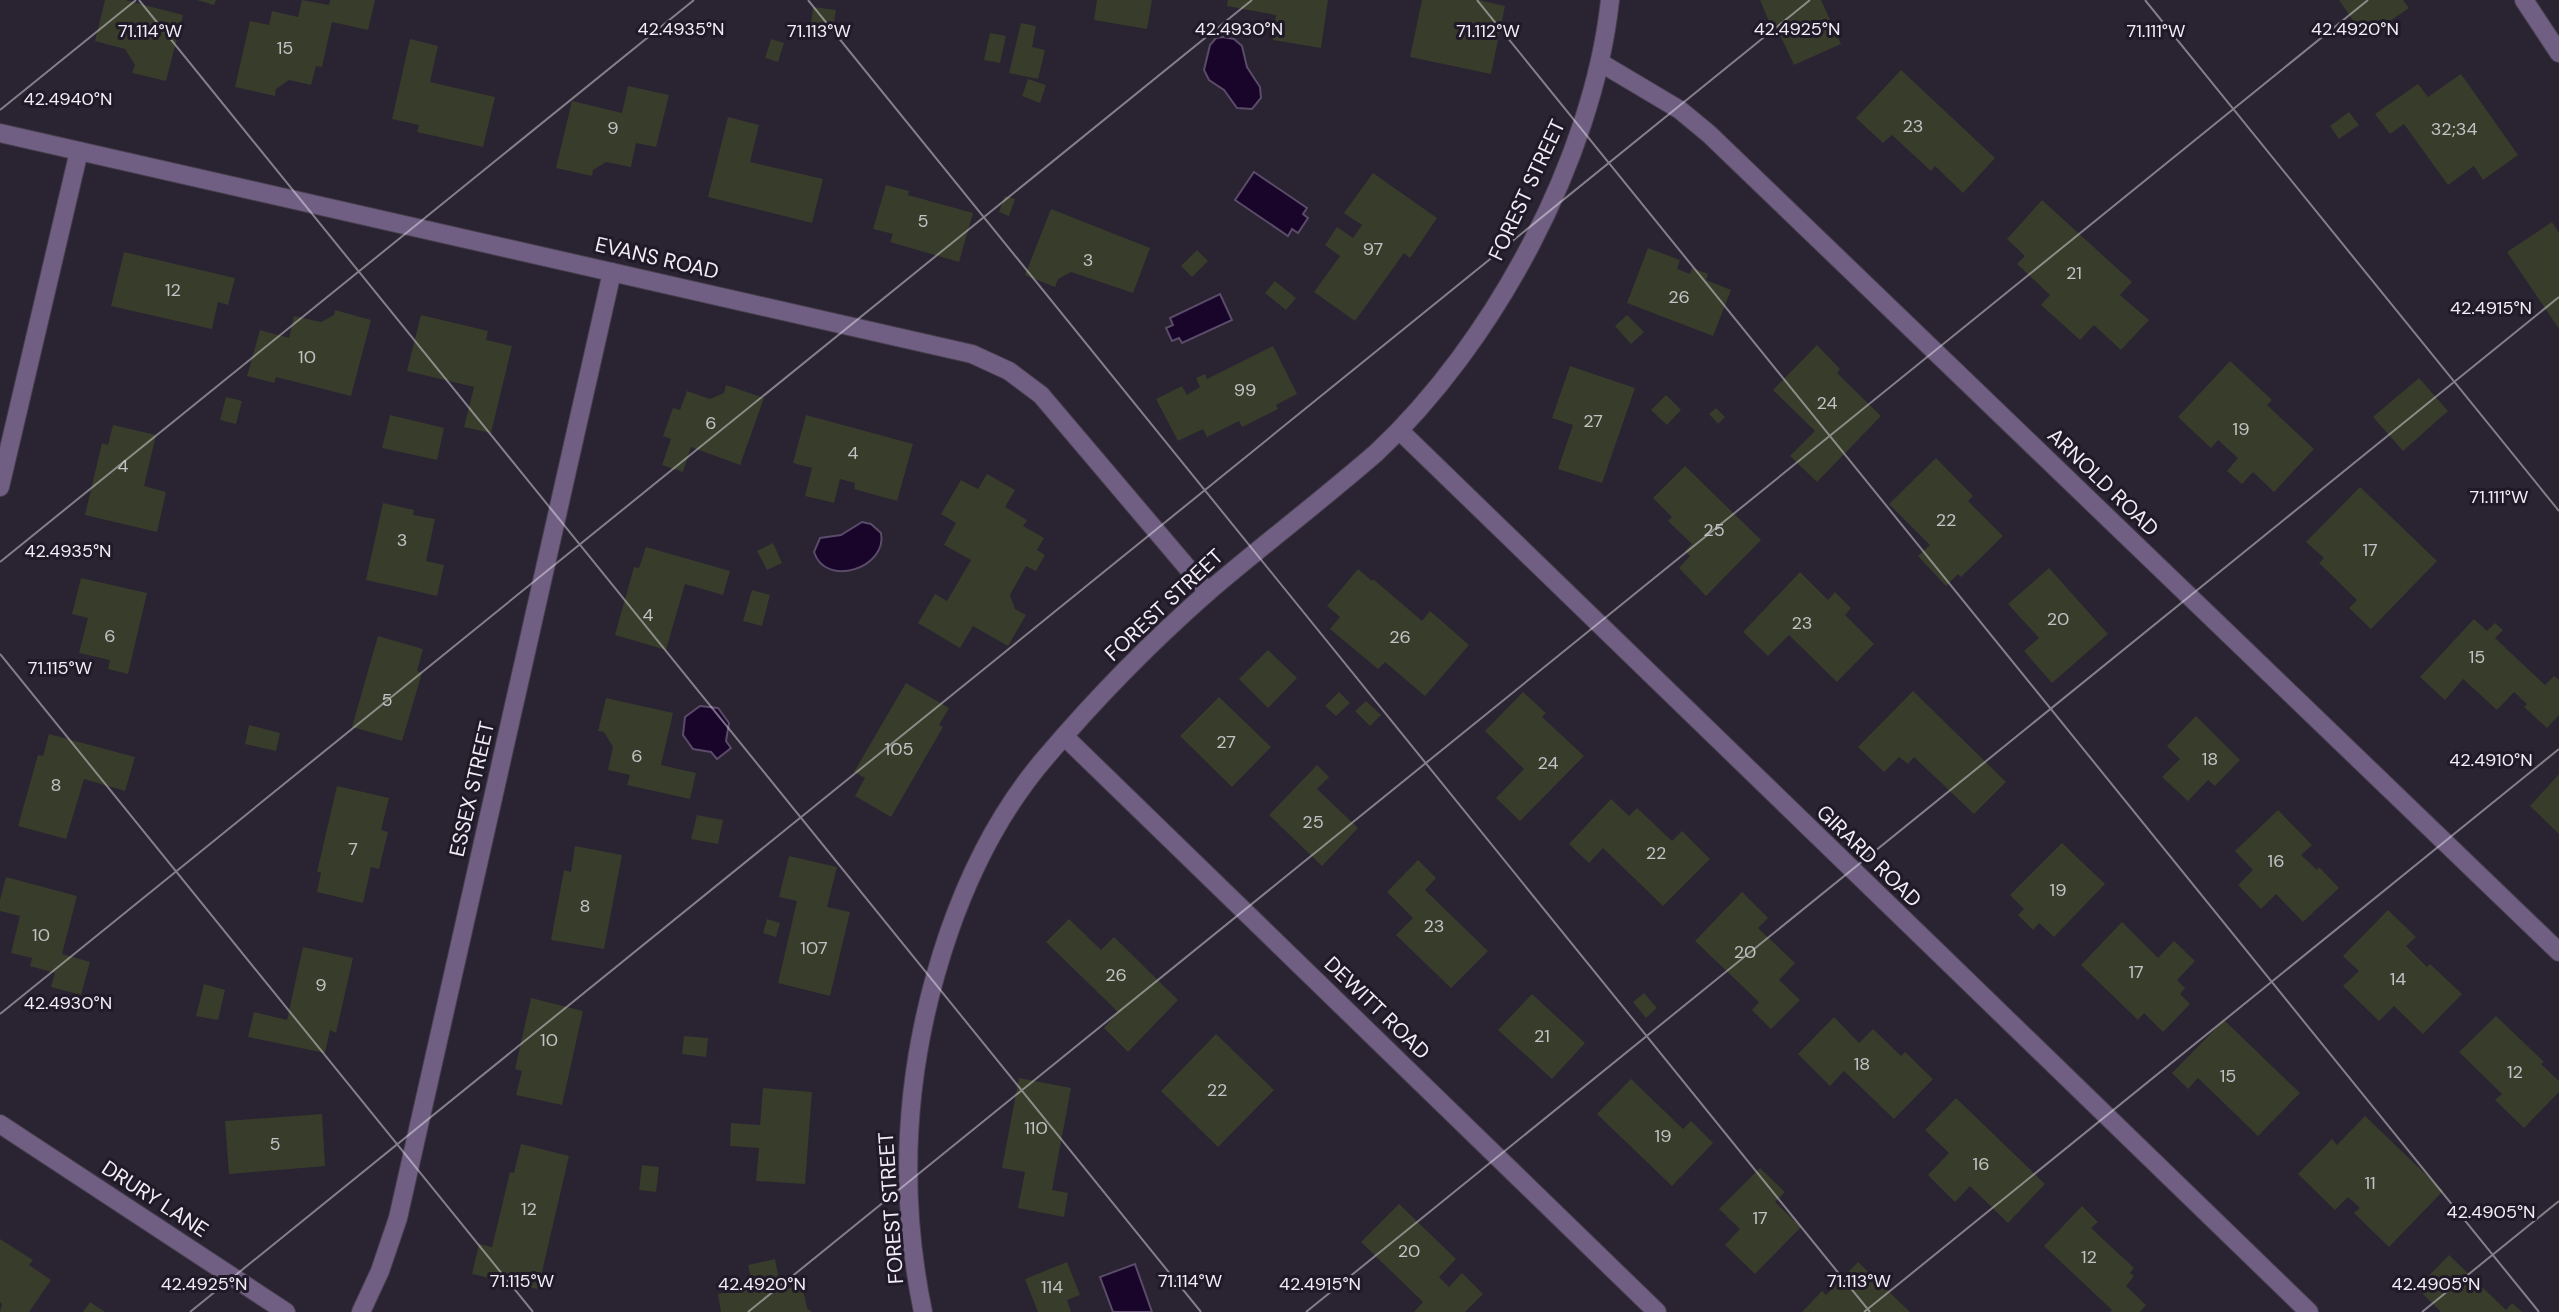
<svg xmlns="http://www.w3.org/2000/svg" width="2559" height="1312" font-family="'DM Sans',sans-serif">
  <rect width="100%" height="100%" fill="#2a2332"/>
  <g fill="#19052a" stroke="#5a4b68" stroke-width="2">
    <path d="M1223,37l11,2 8,7 5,21 13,20 1,11 -9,11 -15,-1 -13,-18 -15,-10 -5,-10 6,-25 6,-7z"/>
    <path d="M1254,172l53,36 -4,6 5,4 -10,15 -6,-4 -4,7 -53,-36z"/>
    <path d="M1220,294l12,26 -50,23 -3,-5 -7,3 -6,-13 7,-3 -3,-7z"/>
    <path d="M862,522l9,2 10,9c7,34 -55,56 -67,19l6,-14 21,-3z"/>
    <path d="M700,706l18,2 11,15 -3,18 5,7 -14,11 -6,-7 -18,-3 -10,-14 2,-18z"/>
    <path d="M1135,1264l17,48h-39l-13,-35z"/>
  </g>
  <g fill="#373c2b">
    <path d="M105,0h20l58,15 -17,66 -34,-8 3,-8 -10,-16 -30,-8z"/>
    <path d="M197,0h19l-2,5z"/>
    <path d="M302,0l27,5 1,-5h45l-7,30 -36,-8 -10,45 -6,-1 -5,19 -22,-5 -13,9 -1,7 -40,-9 15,-66 19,4 3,-14 26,6z"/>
    <path d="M1097,0h55l-5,29 -53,-9z"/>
    <path d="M1228,0h100l-7,48 -48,-8 3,-25 -49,-9z"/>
    <path d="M1422,0h57l26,6 -14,68 -81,-17z"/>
    <path d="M1760,0h61l20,44 -47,21 -20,-43 -4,2z"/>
    <path d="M2339,0h64l6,8 -44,30z"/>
    <path d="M813,7l23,3 -3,18 -22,-3z"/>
    <path d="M1021,23l15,3 -4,21 13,3 -7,29 -29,-6z"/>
    <path d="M990,33l16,3 -6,27 -16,-3z"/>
    <path d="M410,39l28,7 -8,36 65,15 -12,50 -66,-15 2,-7 -27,-6z"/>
    <path d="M771,39l13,4 -6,19 -13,-4z"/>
    <path d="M1901,70l94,88 -32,35 -28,-27 -4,5 -39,-36 -9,8 -27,-25z"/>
    <path d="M2461,74l57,81 -35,25 -9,-14 -26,19 -44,-61 -14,10 -15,-20 43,-30 10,13z"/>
    <path d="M1028,79l18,6 -6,18 -18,-7z"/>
    <path d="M628,86l41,9 -13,52 -20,-4 -5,24 -25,-5 -13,8 -1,6 -36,-8 16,-67 50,12z"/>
    <path d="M2349,112l10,13 -20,14 -9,-13z"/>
    <path d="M728,117l31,8 -9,37 73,17 -11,44 -104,-26z"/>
    <path d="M1373,173l64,45 -27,40 -6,-5 -49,68 -41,-29 26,-36 -15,-11 12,-18 16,11 9,-13 -18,-12z"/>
    <path d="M886,185l23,6 -1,4 65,18 -14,49 -69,-20 3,-8 -20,-5z"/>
    <path d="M1005,196l10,3 -6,17 -10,-4z"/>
    <path d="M2042,200l90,82 -12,13 29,25 -28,30 -27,-25 -14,15 -39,-35 9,-10 -33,-31 8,-8 -18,-17z"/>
    <path d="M1051,209l99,39 -17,45 -62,-21 -13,7 -3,8 -30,-12z"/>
    <path d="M2552,222l7,11v96l-52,-77z"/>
    <path d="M1648,248l32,12 -3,9 13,5 2,-6 16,6 -2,6 25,10 -18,46 -86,-33z"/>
    <path d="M1197,250l11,11 -16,16 -11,-11z"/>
    <path d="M124,252l111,26 -7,27 -10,-3 -6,27 -101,-23z"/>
    <path d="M1275,281l21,17 -10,12 -21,-17z"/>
    <path d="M335,310l36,10 -20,76 -75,-19 -2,6 -27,-7 13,-46 29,8 5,-22 27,6 13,-7z"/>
    <path d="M421,315l67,16 -2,9 26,6 -21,87 -27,-6 10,-40 -67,-16z"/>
    <path d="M1627,315l17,17 -13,12 -16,-18z"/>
    <path d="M1817,345l23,24 -3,4 44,43 -64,66 -27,-26 25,-25 -42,-41z"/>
    <path d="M1273,346l24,48 -21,11 2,4 -36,18 -3,-6 -32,16 -4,-8 -25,12 -22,-42 26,-13 5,9 13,-8 -4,-9 9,-4 2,5z"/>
    <path d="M2230,361l42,39 -5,5 47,44 -40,43 -21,-20 -11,12 -15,-13 11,-13 -20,-18 -7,8 -33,-31z"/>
    <path d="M1570,366l65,22 -33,95 -44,-14 15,-44 -21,-7z"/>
    <path d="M2419,378l29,33 -45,40 -30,-34z"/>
    <path d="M726,385l38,13 -24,67 -49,-18 -8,25 -21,-7 9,-26 -8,-3 10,-28 7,2 7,-19 23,8 14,-6z"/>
    <path d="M1666,395l15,15 -14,15 -16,-15z"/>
    <path d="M226,397l16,4 -6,23 -16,-4z"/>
    <path d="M1716,408l9,9 -7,7 -9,-10z"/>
    <path d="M390,415l54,13 -7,32 -55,-12z"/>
    <path d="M806,415l107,29 -16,57 -43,-12 1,-6 -15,-4 -6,24 -29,-7 7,-28 -19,-5z"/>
    <path d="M113,425l43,10 -12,51 22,6 -9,40 -72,-17 17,-72 6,2z"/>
    <path d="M1936,458l37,38 -5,5 35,35 -42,41 -3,-3 -12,12 -28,-30 12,-11 -41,-41z"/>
    <path d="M1685,466l76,74 -55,56 -27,-28 11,-12 -5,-5 7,-7 -24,-23 4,-4 -19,-19z"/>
    <path d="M987,474l28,16 -10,17 22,13 -4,6 21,12 -7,12 8,5 -9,16 -10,-5 -16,29 5,14 11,6 -18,31 -35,-20 -13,22 -42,-25 17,-29 12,7 24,-41 -27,-15 12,-22 -15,-9 20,-34 17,9z"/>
    <path d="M2360,487l77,74 -66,68 -22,-21 8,-8 -38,-37 5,-5 -18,-16z"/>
    <path d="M383,503l31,7 -1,5 22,4 -9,42 18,4 -7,31 -71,-16z"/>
    <path d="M773,543l9,20 -15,7 -10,-19z"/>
    <path d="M646,547l84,24 -7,24 -38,-11 -19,66 -51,-15 19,-68 5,1z"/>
    <path d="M2049,568l59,66 -56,49 -28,-32 15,-13 -31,-34z"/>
    <path d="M1358,569l14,12 1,-2 49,42 8,-10 39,34 -44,51 -40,-34 -7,7 -48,-40 10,-12 -13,-11z"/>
    <path d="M1800,572l28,28 7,-8 16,16 -6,7 29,29 -37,38 -48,-47 -21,21 -25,-24z"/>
    <path d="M81,578l66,15 -19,81 -20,-5 2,-9 -31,-7 9,-35 -16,-4z"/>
    <path d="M752,590l18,5 -8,31 -19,-5z"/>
    <path d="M2474,619l13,12 8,-8 8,7 -8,8 50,47 9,-9 5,4v35l-12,13 -23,-21 3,-3 -13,-12 -17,18 -34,-31 -18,21 -25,-23z"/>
    <path d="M378,636l45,13 -6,22 5,2 -20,68 -50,-14z"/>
    <path d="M1268,650l29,28 -29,30 -29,-29z"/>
    <path d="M906,683l43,25 -10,17 4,2 -52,90 -36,-21 10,-18 -11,-6z"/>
    <path d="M1913,691l93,91 -32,32 -60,-57 -6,7 -9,-7 -15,15 -26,-25z"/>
    <path d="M1339,692l11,11 -14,13 -11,-10z"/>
    <path d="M1523,692l23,21 -4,4 42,39 -64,65 -24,-23 28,-29 -39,-38z"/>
    <path d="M1219,697l52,50 -39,40 -52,-51z"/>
    <path d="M606,698l67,15 -12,52 35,8 -6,26 -63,-14 3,-10 -22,-5 5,-23 -9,-15 -6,-1z"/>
    <path d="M1366,701l15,14 -11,11 -15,-15z"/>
    <path d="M2196,716l44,44 -25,26 -7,-6 -20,21 -26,-24 18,-18 -13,-13z"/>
    <path d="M249,725l31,8 -4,18 -31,-7z"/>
    <path d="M49,734l86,23 -10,34 -41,-12 -18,60 -48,-13 20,-71 5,1z"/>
    <path d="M1317,765l12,12 -12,12 41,39 -36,38 -53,-51z"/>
    <path d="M2559,774v60l-29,-28z"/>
    <path d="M337,786l52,12 -8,32 7,2 -9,37 -8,-2 -8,36 -46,-11 4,-20h-4z"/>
    <path d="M1611,799l18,17 8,-8 35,33 10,-10 28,28 -47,47 -60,-58 -14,15 -20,-19z"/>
    <path d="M2278,810l34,35 -11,10 16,15 2,-3 20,21 -36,34 -27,-28 -15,15 -23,-24 15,-15 -18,-19z"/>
    <path d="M697,815l26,5 -5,24 -27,-5z"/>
    <path d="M2062,843l43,41 -51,53 -15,-14 -6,7 -15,-15 6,-6 -14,-14z"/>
    <path d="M575,846l47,9 -18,94 -53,-9 13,-70 7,2z"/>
    <path d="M789,856l48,11 -10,40 23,5 -20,84 -52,-13 19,-82 -18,-4z"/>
    <path d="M1418,860l18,18 -11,12 63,61 -37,37 -55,-53 17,-17 -26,-26z"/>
    <path d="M6,877l71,19 -15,58 28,8 -9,33 -30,-8 4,-14 -25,-7 2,-8 -21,-5 9,-37 -20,-5v-11z"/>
    <path d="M1742,892l26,26 -10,10 37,35 -16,17 21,20 -29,29 -19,-19 7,-8 -64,-61z"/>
    <path d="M2388,910l28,27 -10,9 21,21 3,-3 32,30 -39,40 -29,-28 -15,15 -36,-35 16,-15 -16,-15z"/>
    <path d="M767,919l13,4 -4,14 -13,-4z"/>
    <path d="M1069,919l32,31 13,-13 64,63 -50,52 -24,-24 14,-16 -72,-70z"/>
    <path d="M2122,922l36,36 16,-17 21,20 -18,19 8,8 -5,6 10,10 -27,28 -19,-19 -6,7 -57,-55z"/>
    <path d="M303,947l50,11 -17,75 -6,-3 -5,23 -77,-16 6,-25 33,8z"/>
    <path d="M204,984l21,6 -7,30 -22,-4z"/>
    <path d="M1644,993l13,15 -11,10 -13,-16z"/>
    <path d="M1532,994l53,49 -33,36 -54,-49z"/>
    <path d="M531,998l52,13 -21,94 -46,-10 6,-24 -7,-2z"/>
    <path d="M2496,1016l48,46 -3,2 18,17v11l-35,36 -29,-28 7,-6 -43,-42z"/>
    <path d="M1834,1017l25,26 14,-14 28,27 4,-4 28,27 -39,40 -50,-48 -14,15 -32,-32z"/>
    <path d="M2224,1020l76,73 -42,43 -60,-58 -10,11 -16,-16z"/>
    <path d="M1216,1034l58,56 -56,57 -57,-56z"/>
    <path d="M684,1036l24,2 -2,19 -24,-3z"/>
    <path d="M1019,1078l52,10 -19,102 16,3 -4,24 -46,-9 7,-36 -23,-4z"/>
    <path d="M1631,1079l52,50 8,-8 22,22 -41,43 -75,-72z"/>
    <path d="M763,1088l49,4 -7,92 -49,-3 3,-33 -29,-2 1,-23 29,2z"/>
    <path d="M1956,1098l89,86 -37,39 -38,-37 -15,16 -27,-27 21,-22 -24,-23z"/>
    <path d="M322,1114l3,52 -96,8 -4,-53z"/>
    <path d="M2365,1116l78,75 -54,56 -35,-34 6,-5 -12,-11 -13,13 -37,-36 34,-35 5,6z"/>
    <path d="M521,1144l48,12 -31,133 -66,-15 7,-30 13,3 18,-75 4,1z"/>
    <path d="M642,1165l17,2 -3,25 -17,-2z"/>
    <path d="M1760,1168l25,24 -10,10 26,25 -46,47 -30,-29 15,-16 -21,-20z"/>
    <path d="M1399,1204l57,55 -17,18 10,10 13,-14 21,21 -18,18h-51l9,-10 -62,-60z"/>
    <path d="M2082,1206l16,16 -7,6 43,40 -4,5 4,3 -8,10 20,19 -6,7h-30l2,-2 -68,-64z"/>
    <path d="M0,1239l33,21 -4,5 22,15 -22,32h-29l2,-8 -2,-2z"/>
    <path d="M2449,1255l57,55 6,-7 10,9h-81l-24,-24z"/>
    <path d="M775,1259l6,31 21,-5 5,23 5,4h-91l-3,-18 35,-7 -5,-22z"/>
    <path d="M1067,1262l13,33 -13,5 4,12h-33l-13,-33z"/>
    <path d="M1858,1262l52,50h-108l20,-21 4,4z"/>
    <path d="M90,1302l15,10h-22z"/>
  </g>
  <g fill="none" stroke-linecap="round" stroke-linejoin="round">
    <g stroke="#463f4e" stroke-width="20">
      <g id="minor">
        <path d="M2524,0l35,53"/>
        <path d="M1601,63l79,47 29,24 850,818"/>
        <path d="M0,133l972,221 37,17 32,24 167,197"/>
        <path d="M1400,431l909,881"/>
        <path d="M0,487l79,-336"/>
        <path d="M1065,737l592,575"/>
        <path d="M0,1124l286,188"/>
        <path d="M361,1312l19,-41 18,-53 214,-946"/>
        <path d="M923,1312c-27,-130 -17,-255 26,-380 22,-63 53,-124 97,-175 50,-59 105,-115 163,-166 55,-47 113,-91 167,-138 117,-109 217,-294 234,-453"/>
      </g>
    </g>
    <use href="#minor" stroke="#705f83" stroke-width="18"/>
  </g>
  <path fill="none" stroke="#f1edf7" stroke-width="2" stroke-opacity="0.45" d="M139,0l1062,1312M808,0l1062,1312M1477,0l1062,1312M2145,0l414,511M0,110l136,-110M0,562l694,-562M0,654l533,658M0,1014l1252,-1014M190,1312l1620,-1312M748,1312l1620,-1312M1306,1312l1253,-1015M1864,1312l695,-563M2422,1312l137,-111"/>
  <g text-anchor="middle" stroke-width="6" stroke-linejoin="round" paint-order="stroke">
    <g font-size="18" fill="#c2c1c4">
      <text x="285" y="54">15</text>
      <text x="1913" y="132">23</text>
      <text x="613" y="134">9</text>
      <text x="2454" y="135">32;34</text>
      <text x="923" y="227">5</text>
      <text x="1373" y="255">97</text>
      <text x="1088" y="266">3</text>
      <text x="2074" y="279">21</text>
      <text x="173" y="296">12</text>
      <text x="1679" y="303">26</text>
      <text x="307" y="363">10</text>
      <text x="1245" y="396">99</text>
      <text x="1827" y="409">24</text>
      <text x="1593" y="427">27</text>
      <text x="711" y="429">6</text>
      <text x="2241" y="435">19</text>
      <text x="853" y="459">4</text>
      <text x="123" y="472">4</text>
      <text x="1946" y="526">22</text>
      <text x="1714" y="536">25</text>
      <text x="402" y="546">3</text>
      <text x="2370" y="556">17</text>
      <text x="648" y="621">4</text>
      <text x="2058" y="625">20</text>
      <text x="1802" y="629">23</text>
      <text x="110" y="642">6</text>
      <text x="1400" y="643">26</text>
      <text x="2477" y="663">15</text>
      <text x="387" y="706">5</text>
      <text x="1226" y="748">27</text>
      <text x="899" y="755">105</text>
      <text x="637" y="762">6</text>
      <text x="2210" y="765">18</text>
      <text x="1548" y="769">24</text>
      <text x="56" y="791">8</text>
      <text x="1313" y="828">25</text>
      <text x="353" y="855">7</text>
      <text x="1656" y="859">22</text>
      <text x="2276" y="867">16</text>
      <text x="2058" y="896">19</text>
      <text x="585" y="912">8</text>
      <text x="1434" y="932">23</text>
      <text x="41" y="941">10</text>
      <text x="814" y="954">107</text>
      <text x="1745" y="958">20</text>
      <text x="2136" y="978">17</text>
      <text x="1116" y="981">26</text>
      <text x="2398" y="985">14</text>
      <text x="321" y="991">9</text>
      <text x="1542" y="1042">21</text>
      <text x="549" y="1046">10</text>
      <text x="1862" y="1070">18</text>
      <text x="2515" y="1078">12</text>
      <text x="2228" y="1082">15</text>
      <text x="1217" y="1096">22</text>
      <text x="1036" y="1134">110</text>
      <text x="1663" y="1142">19</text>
      <text x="275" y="1150">5</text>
      <text x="1981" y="1170">16</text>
      <text x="2370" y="1189">11</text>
      <text x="529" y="1215">12</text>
      <text x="1760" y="1224">17</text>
      <text x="1409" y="1257">20</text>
      <text x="2089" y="1263">12</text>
      <text x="1052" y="1293">114</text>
    </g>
    <g font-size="21" fill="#f1edf7" stroke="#201928">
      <text transform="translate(1527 190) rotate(-65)" y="7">FOREST STREET</text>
      <text transform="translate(657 258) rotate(13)" y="7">EVANS ROAD</text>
      <text transform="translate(2103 482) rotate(44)" y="7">ARNOLD ROAD</text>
      <text transform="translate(1164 605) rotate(-43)" y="7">FOREST STREET</text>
      <text transform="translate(472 789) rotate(-77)" y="7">ESSEX STREET</text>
      <text transform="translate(1869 856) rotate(44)" y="7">GIRARD ROAD</text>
      <text transform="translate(1377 1008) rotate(44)" y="7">DEWITT ROAD</text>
      <text transform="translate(155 1199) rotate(33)" y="7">DRURY LANE</text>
      <text transform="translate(891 1208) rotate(-94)" y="7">FOREST STREET</text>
    </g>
  </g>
  <g font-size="18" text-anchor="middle" fill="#f1edf7" stroke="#201928" stroke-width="6" stroke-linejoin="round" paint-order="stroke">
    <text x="681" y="35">42.4935°N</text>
    <text x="1239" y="35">42.4930°N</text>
    <text x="1797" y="35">42.4925°N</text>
    <text x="2355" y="35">42.4920°N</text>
    <text x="819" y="37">71.113°W</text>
    <text x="2156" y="37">71.111°W</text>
    <text x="150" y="37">71.114°W</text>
    <text x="1488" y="37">71.112°W</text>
    <text x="68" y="105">42.4940°N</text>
    <text x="2491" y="314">42.4915°N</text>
    <text x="2499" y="503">71.111°W</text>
    <text x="68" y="557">42.4935°N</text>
    <text x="60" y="674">71.115°W</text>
    <text x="2491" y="766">42.4910°N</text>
    <text x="68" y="1009">42.4930°N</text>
    <text x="2491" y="1218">42.4905°N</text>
    <text x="522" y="1287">71.115°W</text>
    <text x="1190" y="1287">71.114°W</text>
    <text x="1859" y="1287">71.113°W</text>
    <text x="204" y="1290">42.4925°N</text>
    <text x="762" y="1290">42.4920°N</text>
    <text x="1320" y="1290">42.4915°N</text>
    <text x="2436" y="1290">42.4905°N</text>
  </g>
</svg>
